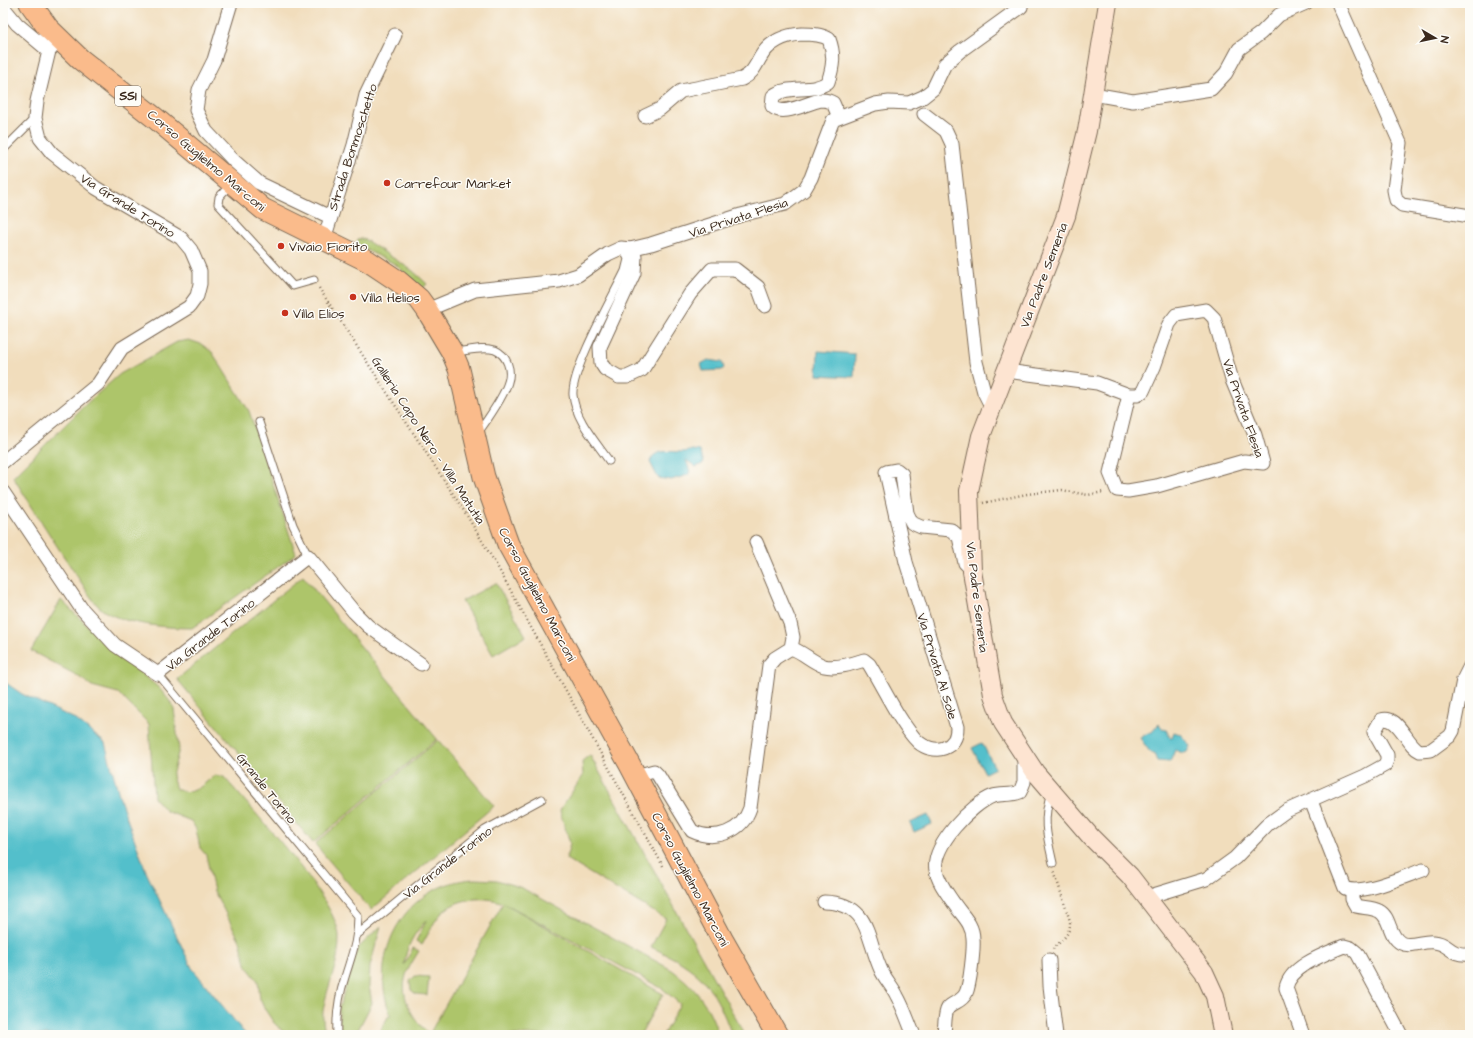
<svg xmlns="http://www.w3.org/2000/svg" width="1473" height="1038" font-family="'Architects Daughter',sans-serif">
  <rect width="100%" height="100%" fill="#fdfcf7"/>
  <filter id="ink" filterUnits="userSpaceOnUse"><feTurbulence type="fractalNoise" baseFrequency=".025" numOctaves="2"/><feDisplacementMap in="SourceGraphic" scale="8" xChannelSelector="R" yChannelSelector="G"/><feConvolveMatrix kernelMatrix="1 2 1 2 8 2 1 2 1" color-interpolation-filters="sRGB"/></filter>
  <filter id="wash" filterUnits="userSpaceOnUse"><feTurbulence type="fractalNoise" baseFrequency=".012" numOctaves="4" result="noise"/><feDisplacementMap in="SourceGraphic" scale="16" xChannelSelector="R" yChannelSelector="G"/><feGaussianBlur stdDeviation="0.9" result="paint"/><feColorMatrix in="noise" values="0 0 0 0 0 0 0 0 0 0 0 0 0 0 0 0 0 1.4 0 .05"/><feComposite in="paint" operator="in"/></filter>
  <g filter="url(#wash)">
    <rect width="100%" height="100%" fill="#f1ddbc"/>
    <g fill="#adc56a" stroke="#747844">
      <path d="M358,239h6l49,32 14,13 -5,5 -27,-25 -39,-19z"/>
      <path d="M189,340l12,4 11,8 37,59 47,143 -104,74c-24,0 -75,-4 -93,-21 -8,-8 -14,-19 -20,-28 -23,-33 -44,-68 -66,-102l73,-73 34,-30 57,-32z"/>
      <path d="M303,576l134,163 -124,104 -136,-164z"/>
      <path d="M496,583l30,53 -33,19 -31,-54z"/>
      <path d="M61,600l45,44 53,44 10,12 5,9 5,40 -7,27 4,13c18,8 26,-4 39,-14l9,2c27,32 112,121 115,159 1,27 -12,49 -16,75 -1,7 1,16 2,24h-15l-4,-2 -19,2 -13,-12 -10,-15 -4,-9 -2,-18 -11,-14 -7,-26 -26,-50 -8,-36 -6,-7 -4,-19 -5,-8 -25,-10 -12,-13 -5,-74 -31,-31 -26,-7 -16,-11 -45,-24z"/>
      <path d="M438,740l56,66 -123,104 -56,-66z"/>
      <path d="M590,755l155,280h-13c-19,-51 -31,-65 -81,-88l15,-28 -100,-60 4,-16 -10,-31 1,-4 22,-32 -1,-15z"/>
      <path d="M474,879l23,1 25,8 150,82c23,17 39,37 46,65h-55l17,-31 -17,-15 -159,-86 159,91 -23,41h-202l-7,-4 72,-128c-19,-8 -49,-5 -63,12 -8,9 -12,20 -18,30l-6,-4 10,-20c-12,12 -20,26 -22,44l9,-17 6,3c-4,6 -8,13 -11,19 -11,24 4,49 22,65h-47l-4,-2 10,-18 2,1c-25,-62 14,-133 83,-137z"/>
      <path d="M381,926l-11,40 -1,20 3,17 -14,27 -1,5h-18v-27l18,-59z"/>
      <path d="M415,976l14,1 -2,18 -11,-1 -5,-4 -1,-9z"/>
    </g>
    <g fill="#53bfcb" stroke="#477474">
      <path d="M818,351l37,3 -1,23 -37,-2z"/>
      <path d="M708,360l14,2 2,6 -2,2 -19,1 -2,-7z"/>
      <path d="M692,450l8,1 4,12 -8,4 -10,-7 4,11 -2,4 -17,5 -13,-2 -8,-16c5,-18 30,-6 42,-12z"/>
      <path d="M3,681l19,13 53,25 30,24 16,59 26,72 45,94 54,67h-243z"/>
      <path d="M1159,724l4,5 2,-1 5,9h2l2,-5 6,2 10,12 -3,6 -4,1 -8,-3 -5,12 -13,-1 -3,-7 -4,-2 -10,-14 8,-5 4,-1z"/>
      <path d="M982,743l13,25 -10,5 -13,-25z"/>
      <path d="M928,815l4,9 -18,8 -4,-9z"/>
    </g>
  </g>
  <g filter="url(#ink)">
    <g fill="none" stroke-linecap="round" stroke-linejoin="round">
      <g stroke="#7b6955" stroke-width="9">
        <g id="lane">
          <path d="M3,150l32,-32"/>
          <path d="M231,184l-12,13 -1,7 75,82 21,-6"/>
          <path d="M455,352c12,-1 28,-6 40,-2 12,5 17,20 13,32 -4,15 -21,38 -30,51"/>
          <path d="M259,422l34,103 15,31"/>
          <path d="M609,461c-13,-19 -34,-42 -36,-66 -2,-25 40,-99 52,-124l3,-12 -5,-10"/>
          <path d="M158,674l200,242c0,24 -6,38 -13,61 -6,18 -9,38 -8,58"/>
          <path d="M1051,793c-9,26 -4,44 2,70"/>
          <path d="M358,934l127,-104 57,-31"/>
        </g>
      </g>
      <g stroke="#7b6955" stroke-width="15">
        <g id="street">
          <path d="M231,3l-17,57 -15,30 -3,20 10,21 28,30 25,22 71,34"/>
          <path d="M1338,3l62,140 -6,47 2,10 6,5 68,11"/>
          <path d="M3,7l14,17 32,27"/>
          <path d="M1093,94l40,7 78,-12 15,-16 13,-24 22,-16 18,-18 27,-12"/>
          <path d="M924,114l22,17 6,13 24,218 8,30 8,16"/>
          <path d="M645,116l15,-7 21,-18 61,-12c10,-5 13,-12 18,-21 9,-16 24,-23 42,-24 9,0 19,0 27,5 6,16 4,28 -1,43 -16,12 -39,2 -55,14l-1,10c10,12 36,-4 49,-6 4,0 9,1 12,3l6,14"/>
          <path d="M324,239l30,-94 12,-50 29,-60"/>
          <path d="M630,249l5,7 -1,17 -34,74 1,16 4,6 14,8h8l15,-7 48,-76 22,-25h23l23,18 7,19"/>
          <path d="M427,310l48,-20 84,-9 19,-6 30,-21 13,-6 9,1 21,-5 90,-29 44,-11 19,-14 7,-12 22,-58 42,-16 14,-2 20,1 14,-6 10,-8 12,-25 15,-13 61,-44"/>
          <path d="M1006,371l91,12 32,12h9l5,-4 11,-24 15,-43 7,-9 30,-5 8,8 18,62 23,55 8,28 -19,-2 -87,25 -29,5 -11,-1 -7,-17 19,-78"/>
          <path d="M3,462l95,-78 24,-36 67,-41 8,-11 3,-12v-13l-9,-21 -10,-12 -85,-50 -44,-35 -12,-15 -5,-20 2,-17 12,-50 11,-12"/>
          <path d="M3,492l78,116 34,37 43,29 150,-118 46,56 14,14 53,38"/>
          <path d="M791,648c12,4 21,14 33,18 12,3 28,-2 40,-6l5,4c14,23 32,61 49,78 7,6 18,9 26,6 10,-4 13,-11 13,-21l-51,-165 -20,-90 11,-2 5,4 5,39 5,10 9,4 30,3 8,7 6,26 4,4"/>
          <path d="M636,776l18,-5 4,4 34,56c23,11 50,1 58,-23l19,-143 6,-7 16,-10 2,-11 -3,-14 -34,-81"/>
          <path d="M1311,801l34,87c16,8 60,-12 78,-18"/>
          <path d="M1352,891v8l4,7c7,2 16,1 23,5 12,6 9,25 22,32 9,5 23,-3 33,-1 16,1 14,14 36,12"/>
          <path d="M1147,897l59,-18 29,-21 33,-34 18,-13 79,-35 20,-11 2,-5v-5l-13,-23 7,-12c18,-6 25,25 39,31l11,-1 19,-14 3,-5 10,-51 7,-14"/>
          <path d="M824,902c47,1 42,36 57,68 4,9 12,17 16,26 7,12 11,26 17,39"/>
          <path d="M1049,960l1,26 6,49"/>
          <path d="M944,1035c1,-7 0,-21 4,-27 5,-6 14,-6 18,-15 4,-8 8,-44 7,-54 0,-16 -12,-24 -20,-37 -6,-9 -15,-20 -17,-32 -5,-24 36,-66 57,-74 8,-3 18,0 27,-4l4,-10v-27"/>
          <path d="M1303,1035l-17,-47c4,-22 39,-34 58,-42l7,2 6,5 44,82"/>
        </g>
      </g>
      <g stroke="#7b6955" stroke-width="20">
        <path id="secondary" d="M1108,3l-21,128 -21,85 -85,220 -12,55 3,80 21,124 10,28 32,49 56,65 39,39 74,96 11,24 8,39"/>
      </g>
      <g stroke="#7b6955" stroke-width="23">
        <path id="primary" d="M30,3l18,25 32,31 75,59 108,91 105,52 30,20 21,18 8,11 25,42 7,17 25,108 24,67 122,221 92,174 55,96"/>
      </g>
      <g stroke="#7b6955" stroke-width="2.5" stroke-dasharray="1 3" stroke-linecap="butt">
        <path d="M319,288l147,226 31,52 166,300"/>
        <path d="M983,503l44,-9 35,-4 26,5 16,-3"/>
        <path d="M1053,949c9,-9 18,-15 17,-28l-16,-50"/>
      </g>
      <use href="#lane" stroke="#fff" stroke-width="7"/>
      <use href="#street" stroke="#fff" stroke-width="13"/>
      <use href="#secondary" stroke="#fde4d1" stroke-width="18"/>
      <use href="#primary" stroke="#fabb8b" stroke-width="21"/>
    </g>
  </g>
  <g fill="#c8321e" stroke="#fdfcf7" stroke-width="1.5">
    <circle cx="387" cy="183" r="4"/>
    <circle cx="281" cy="246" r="4"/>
    <circle cx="353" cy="297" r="4"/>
    <circle cx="285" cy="313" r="4"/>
  </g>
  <g text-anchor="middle" stroke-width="3" stroke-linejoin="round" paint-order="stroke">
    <rect fill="#fdfcf7" stroke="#75695f" stroke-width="1" x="115" y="86" width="26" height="20" rx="3"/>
    <g font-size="12" font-weight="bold" fill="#3b2a1e">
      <text x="128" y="100">SS1</text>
    </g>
    <g font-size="13" fill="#3b2a1e" stroke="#fdfcf7">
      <text transform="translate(352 147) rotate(-72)" y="5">Strada Bonmoschetto</text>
      <text transform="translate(207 160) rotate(40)" y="5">Corso Guglielmo Marconi</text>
      <text transform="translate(128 205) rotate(32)" y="5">Via Grande Torino</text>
      <text transform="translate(738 217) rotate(-18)" y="5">Via Privata Flesia</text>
      <text transform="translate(1043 275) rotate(-69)" y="5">Via Padre Semeria</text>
      <text transform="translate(1244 408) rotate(71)" y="5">Via Privata Flesia</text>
      <text transform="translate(429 440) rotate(57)" y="5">Galleria Capo Nero - Villa Matutia</text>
      <text transform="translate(538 594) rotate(62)" y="5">Corso Guglielmo Marconi</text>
      <text transform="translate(978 597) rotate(83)" y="5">Via Padre Semeria</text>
      <text transform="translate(210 634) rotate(-38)" y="5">Via Grande Torino</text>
      <text transform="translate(938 666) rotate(73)" y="5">Via Privata Al Sole</text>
      <text transform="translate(267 788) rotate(51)" y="5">Grande Torino</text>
      <text transform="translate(447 862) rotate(-38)" y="5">Via Grande Torino</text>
      <text transform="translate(691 879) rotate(62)" y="5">Corso Guglielmo Marconi</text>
    </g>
    <g font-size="13" fill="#3b2a1e" stroke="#fdfcf7" text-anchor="start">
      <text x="395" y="188">Carrefour Market</text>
      <text x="289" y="251">Vivaio Fiorito</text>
      <text x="361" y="302">Villa Helios</text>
      <text x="293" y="318">Villa Elios</text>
    </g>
  </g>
  <rect width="1473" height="1038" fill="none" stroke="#fdfcf7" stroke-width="16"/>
  <g transform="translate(1435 38) rotate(99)" stroke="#fdfcf7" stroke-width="3" paint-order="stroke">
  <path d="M0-3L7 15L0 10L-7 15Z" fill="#3b2a1e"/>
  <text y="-6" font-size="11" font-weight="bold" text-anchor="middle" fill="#3b2a1e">N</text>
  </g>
</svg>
